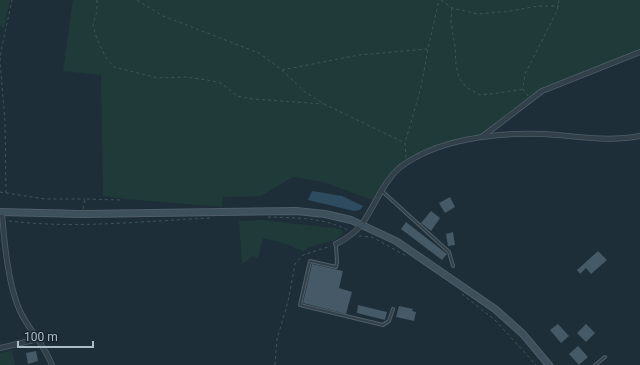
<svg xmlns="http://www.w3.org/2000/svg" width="640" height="365" font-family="Roboto,sans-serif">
  <rect width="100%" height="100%" fill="#1e2e39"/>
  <g fill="#203a39">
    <path d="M0,0h10l-6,28 -4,-3z"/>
    <path d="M73,0h567v51l-44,16 -56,24 -63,46 -64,20 -22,18 -18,25 -50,-18 -30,-5 -32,19 -38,1 -1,10 -96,-8 -23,-3 -2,-121 -38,-4z"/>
    <path d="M261,220l74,8 7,2v4l-7,6 -25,7 -7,4 -17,-7 -23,-6 -5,20 -7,-1 -9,8 -3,-44z"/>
    <path d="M12,350l3,15h-15v-12z"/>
  </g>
  <path fill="#2d4c60" d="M312,191l30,5 21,10 -3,4 -6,1 -46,-11z"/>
  <g fill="#455966">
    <path d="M450,197l5,10 -10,6 -6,-10z"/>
    <path d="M431,211l9,7 -9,13 -10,-8z"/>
    <path d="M406,222l41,32 -5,6 -41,-31z"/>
    <path d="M453,232l2,13 -7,1 -2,-12z"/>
    <path d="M598,251l9,9 -16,14 -5,-6 -6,6 -3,-4z"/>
    <path d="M312,264l31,7 -4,17 13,4 -6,22 -43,-11z"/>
    <path d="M358,305l29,7 -2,8 -28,-7z"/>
    <path d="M399,306l14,3 -1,2 4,1 -2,9 -18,-4z"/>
    <path d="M558,324l11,12 -8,7 -11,-13z"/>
    <path d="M586,324l9,9 -9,9 -9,-9z"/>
    <path d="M578,346l10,11 -9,8 -10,-11z"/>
    <path d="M36,351l2,10 -10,3 -2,-11z"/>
  </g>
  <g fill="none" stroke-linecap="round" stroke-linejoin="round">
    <g stroke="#4f5e68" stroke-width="4">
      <g id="service">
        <path d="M382,191l67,61 4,14"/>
        <path d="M336,245l1,17 -1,5 -26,-6 -10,44 83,20 6,-4 4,-12"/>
        <path d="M595,365l10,-8"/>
      </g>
    </g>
    <g stroke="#4f5e68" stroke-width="6">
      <g id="minor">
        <path d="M483,136l59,-45 98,-39"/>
        <path d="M2,212c2,30 6,77 20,103 9,17 23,31 30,50"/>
        <path d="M336,244c10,-5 19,-11 26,-20 14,-20 23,-48 44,-61 41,-27 104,-32 152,-28 28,3 55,6 82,1"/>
        <path d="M0,348l38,-9"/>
      </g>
    </g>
    <g stroke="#4f5e68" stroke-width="8">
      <path id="secondary" d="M0,212l82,2 214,-3 29,3 26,6 45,21 99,68 28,25 26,31"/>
    </g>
    <g stroke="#3d5755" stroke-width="1" stroke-dasharray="3 3" stroke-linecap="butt">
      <path d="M97,0v11l-4,14 3,11 10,22 8,9 44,11 28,-1 21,3 14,3 16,13 16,3 70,5"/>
      <path d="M137,0l26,16 96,37 23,17 23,22 19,12 81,39"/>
      <path d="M441,0l11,8 26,6 32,-3 28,-5h21"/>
      <path d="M452,8l-1,14 4,25 1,18 3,13 7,9 14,8 19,-2 24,-4"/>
      <path d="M282,70l77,-15 68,-6"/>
      <path d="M528,96l-5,-7 2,-15 32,-63 2,-11"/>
      <path d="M406,158l-1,-15 16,-56 7,-38 11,-49"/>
      <path d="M0,192l45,7h40"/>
      <path d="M6,193l-1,-72 -5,-59 1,-11 11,-51"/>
      <path d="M83,209l2,-10 36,1"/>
      <path d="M268,217c27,1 57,0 81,14"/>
      <path d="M9,221c67,8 135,0 202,-3"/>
      <path d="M359,236l13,1 36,20"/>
      <path d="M462,294l33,26 41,45"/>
      <path d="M275,365l2,-26 11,-37 7,-38 8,-9 28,-9"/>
    </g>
    <use href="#service" stroke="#32404a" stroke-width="2"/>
    <use href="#minor" stroke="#32404a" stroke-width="4.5"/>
    <use href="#secondary" stroke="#3f505d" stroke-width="6"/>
  </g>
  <path d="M18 341v6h75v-6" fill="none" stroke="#abbbc7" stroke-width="2"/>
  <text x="24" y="341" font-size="12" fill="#abbbc7" stroke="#17252e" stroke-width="3" paint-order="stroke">100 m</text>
</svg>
